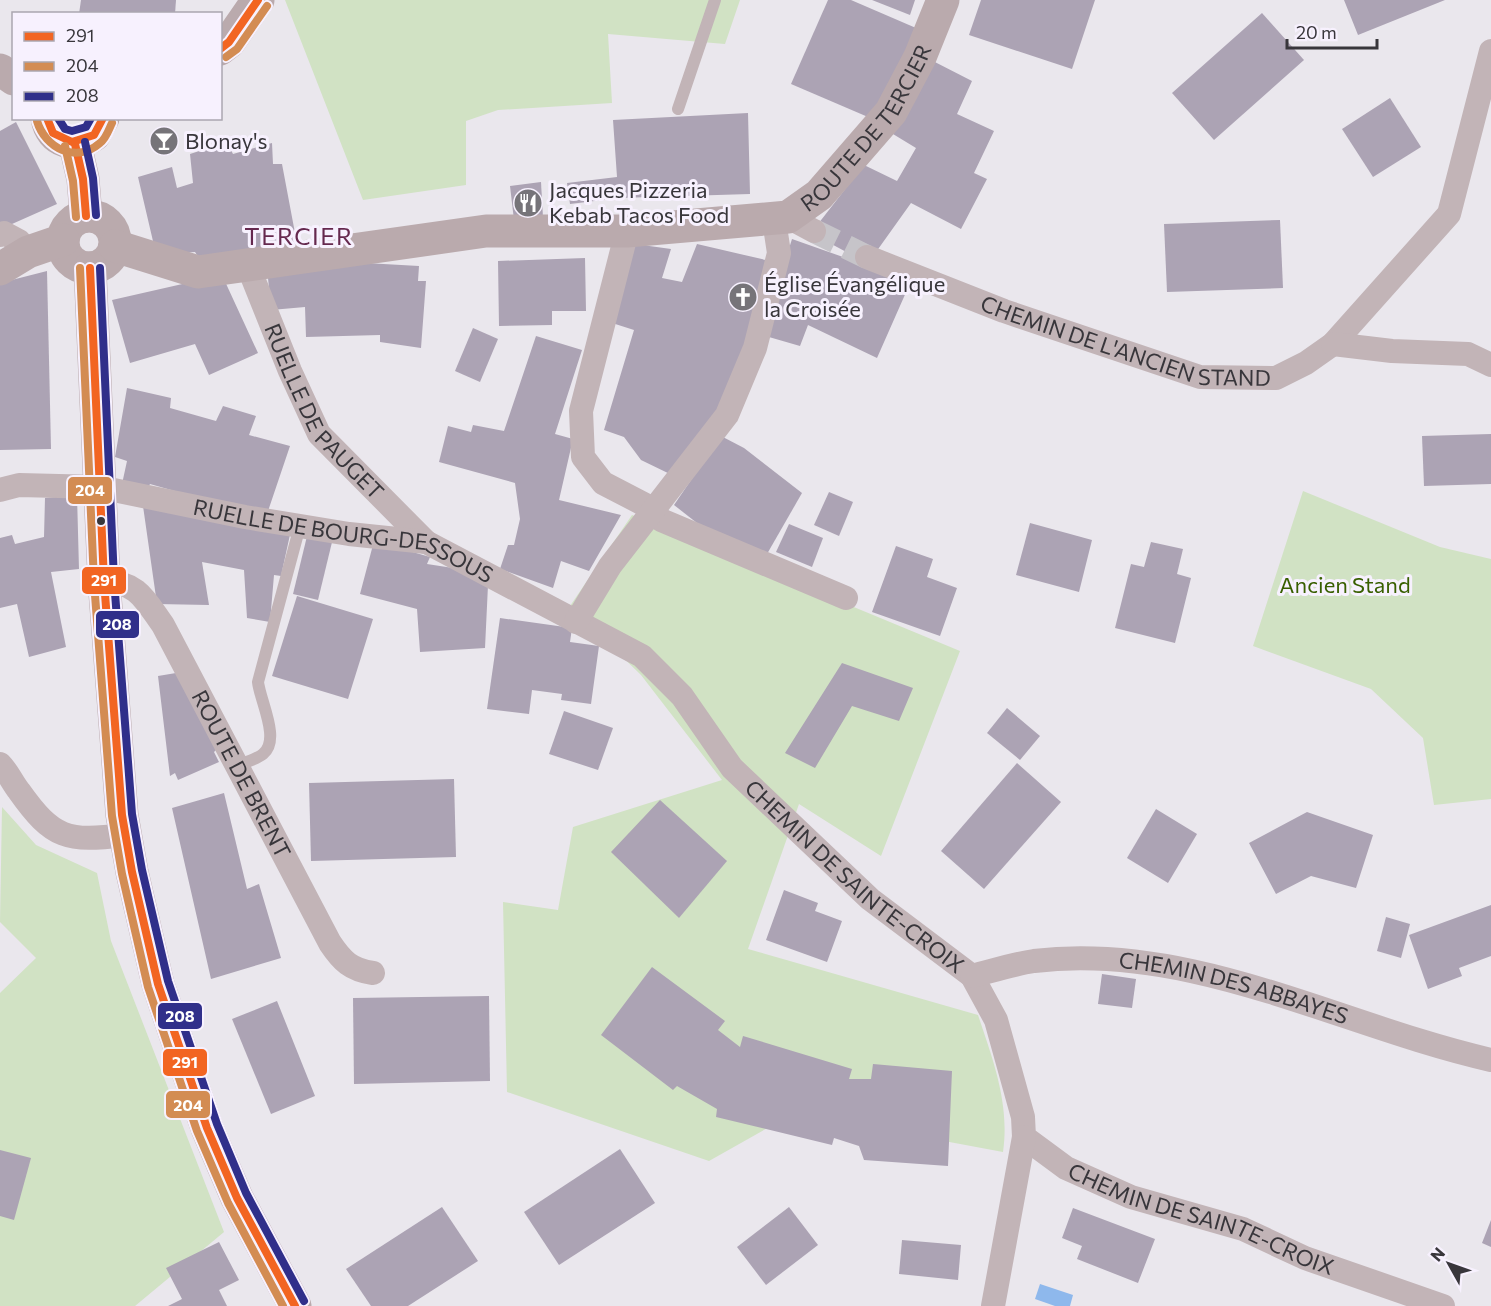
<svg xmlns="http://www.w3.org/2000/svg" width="1491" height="1306" font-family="Commissioner,sans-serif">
  <rect width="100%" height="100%" fill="#eae7ed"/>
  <g fill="#d1e2c4">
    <path d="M285,0h455l-15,44 -117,-10 4,69 -114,7 -32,11v64l-103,15z"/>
    <path d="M1303,491l137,56 51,12v240l-57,6 -11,-67 -52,-49 -118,-43z"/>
    <path d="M632,515l328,136 -79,205 -82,-52 -51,145 230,66c15,45 32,89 25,137l-209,-39 -85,48 -202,-69 -4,-190 55,8 15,-83 149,-47 -81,-105 -71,-69z"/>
    <path d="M2,807l34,38 61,28 14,68 113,291 -89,74h-135v-313l36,-35 -36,-36z"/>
  </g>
  <path fill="#8eb8ec" d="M1040,1284l33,11 -3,11h-15l-20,-7z"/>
  <g fill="#aca3b4">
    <path d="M81,0h95l-1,14h-96z"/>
    <path d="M828,0h23l65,28 -41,92 -84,-36z"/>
    <path d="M872,0h43l-5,15z"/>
    <path d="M981,0h114l-23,69 -103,-34z"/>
    <path d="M1344,0h101l-87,35z"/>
    <path d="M1262,13l42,47 -90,80 -42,-47z"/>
    <path d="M929,59l43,22 -15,33 37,17 -20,42 13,6 -26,50 -50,-26 -35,49 -13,9 -52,-28 53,-68 33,16 19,-33 -28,-17z"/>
    <path d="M1390,98l31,49 -48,30 -31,-48z"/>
    <path d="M748,113l2,81 -131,4 -49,6 -3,-21 50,-6 -4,-57z"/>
    <path d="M16,122l41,82 -54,24 -3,-5v-92z"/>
    <path d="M227,142l6,12 39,-11 1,21h9l16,85 -99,9 -4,-6 -39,2 -18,-77 34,-10 5,21 16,-5 -3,-29z"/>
    <path d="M541,182l2,36 -29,2 -4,-34z"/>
    <path d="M1280,220l3,68 -116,4 -3,-68z"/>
    <path d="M792,239l119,42 -34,77 -69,-33 -8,21 -38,-11z"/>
    <path d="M635,244l36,5 -9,29 20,4 15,-38 73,17 -18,71 -32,74 -46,70 -33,-16 -17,-23 -20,-7 30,-100 -25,-8z"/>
    <path d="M585,258l1,53h-34v14l-53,1 -1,-65z"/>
    <path d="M312,260l107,6 -1,15h8l-5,67 -41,-6v-7l-74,2 -1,-30 -34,3 -4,-43z"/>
    <path d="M47,271l4,178 -51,1v-167z"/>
    <path d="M222,275l36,78 -49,22 -14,-31 -65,19 -18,-63z"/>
    <path d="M473,328l25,11 -18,43 -25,-11z"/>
    <path d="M536,336l46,14 -27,84 18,5 -14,61 62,15 -32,56 -28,-10 -8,27 -53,-19 8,-24h6l6,-26 -5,-36 -76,-21 9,-36 23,6 2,-7 31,6z"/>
    <path d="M127,388l44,10 -1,10 46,13 7,-15 33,10 -7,19 41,11 -24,71 -116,-33 -5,9 -23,-9 5,-23 -12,-4z"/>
    <path d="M1491,434v50l-67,2 -2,-50z"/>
    <path d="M721,436l23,12 58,45 -35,61 -56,-20 -37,-29z"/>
    <path d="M829,492l24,10 -14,34 -25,-11z"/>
    <path d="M77,495l2,74 -28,3 15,75 -37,10 -12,-53 -17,4v-70l12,-3 3,9 29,-7 1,-39z"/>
    <path d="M143,506l148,24 -10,46 -7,-1 -4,47 -23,-4 -3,-48 -42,-8 7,43 -52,-1z"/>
    <path d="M1030,523l62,17 -13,52 -63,-17z"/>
    <path d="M789,524l34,14 -11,29 -36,-15z"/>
    <path d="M308,532l25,6 -15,62 -25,-6z"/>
    <path d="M374,541l56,16 -3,7 26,4 35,17 -3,63 -65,4 -3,-43 -57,-15z"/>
    <path d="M1151,542l32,7 -6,25 14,4 -16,65 -60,-15 16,-64 13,3z"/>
    <path d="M896,546l37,13 -6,18 30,11 -17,48 -68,-24z"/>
    <path d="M297,596l76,23 -25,80 -76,-23z"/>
    <path d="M500,618l72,10 -2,14 29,4 -8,58 -30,-4 1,-6 -30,-4 -3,24 -42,-5z"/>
    <path d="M842,663l71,25 -14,33 -47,-15 -37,62 -30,-15z"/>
    <path d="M176,673l40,77 -2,2 5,10 -41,18 -3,-7 -5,3 -12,-100z"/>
    <path d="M1007,708l33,28 -20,24 -33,-27z"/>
    <path d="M564,711l49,17 -15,42 -49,-16z"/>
    <path d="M1017,763l44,39 -77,87 -43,-38z"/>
    <path d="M454,779l2,78 -145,4 -2,-78z"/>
    <path d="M224,793l23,96 12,-5 22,74 -70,21 -39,-171z"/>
    <path d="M660,800l67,61 -48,57 -68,-66z"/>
    <path d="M1156,809l41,25 -29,49 -41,-25z"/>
    <path d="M1307,812l66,23 -17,53 -45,-12 -35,18 -27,-51z"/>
    <path d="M784,890l34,13 -3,8 27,10 -15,41 -61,-22z"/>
    <path d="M1491,905v51l-32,12 3,8 -34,13 -19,-54z"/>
    <path d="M1386,917l24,7 -9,34 -24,-7z"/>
    <path d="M652,967l73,54 -7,9 22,17 3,-11 109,33 -3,10h22l2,-15 79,7 -4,95 -84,-6 -5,-14 -25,-8 -2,7 -116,-28 1,-8 -40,-23 -4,4 -72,-55z"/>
    <path d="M1102,974l34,5 -4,29 -34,-4z"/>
    <path d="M489,996l1,85 -136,3 -1,-86z"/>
    <path d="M277,1001l38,95 -44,18 -39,-95z"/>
    <path d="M620,1149l35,54 -96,62 -35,-53z"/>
    <path d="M0,1150l31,8 -17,62 -14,-4z"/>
    <path d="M442,1207l36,54 -70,45h-37l-25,-37z"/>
    <path d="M789,1207l29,38 -52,40 -29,-38z"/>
    <path d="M1073,1208l82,31 -17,44 -61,-24 5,-13 -20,-8z"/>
    <path d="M1491,1220v27l-9,-4z"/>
    <path d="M902,1240l59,5 -3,35 -59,-6z"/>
    <path d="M219,1242l20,38 -20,10 8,16h-59l14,-7 -16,-31z"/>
  </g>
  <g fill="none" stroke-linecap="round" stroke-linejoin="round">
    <path stroke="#c6c4c9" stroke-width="24" stroke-dasharray="24 12" stroke-linecap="butt" d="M814,231l53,26"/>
    <g stroke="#c2b4b7" stroke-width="12">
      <path d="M678,109l37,-109"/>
      <path d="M237,766c8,-4 20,-7 26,-12 18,-14 -3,-53 -5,-72l42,-156"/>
    </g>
    <g stroke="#c2b4b7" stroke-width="24">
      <path d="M788,217l26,14"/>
      <path d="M627,231l-46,180 2,46 20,26 50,26 8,11 185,78"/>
      <path d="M0,235l4,-2 15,8 9,11"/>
      <path id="s1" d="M867,257l137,54 196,66 76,1 30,-15 27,-19 116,-130 42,-163"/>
      <path id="s2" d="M248,266l42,105 29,63 107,108"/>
      <path d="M1333,344l59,7 76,3 23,11"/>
      <path id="s3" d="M0,490l19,-5 80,2 146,30 104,17 77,8 216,114 40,40 50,72 138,131 102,77 24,44 27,97 1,20 42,31 65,29 112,32 62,29 138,48"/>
      <path id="s4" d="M104,581c34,1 41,19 59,44l167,318c12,18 21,27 43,30"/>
      <path d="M576,622l34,-56 117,-151 28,-67 24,-95 -5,-33"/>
      <path d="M0,764c8,8 12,18 19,27 34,48 48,51 106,44"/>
      <path id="s5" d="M972,976c20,-5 42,-12 62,-15 159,-19 307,65 457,99"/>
      <path d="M993,1306l31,-169"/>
    </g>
    <g stroke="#baaaad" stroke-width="33">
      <path d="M220,49l9,-7 29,-42"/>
      <path d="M0,70l14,9"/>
      <path d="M47,118c4,25 28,30 47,17l9,-17"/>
      <path d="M75,144l8,35 3,37"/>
      <circle cx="89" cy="242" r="26"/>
      <path id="s6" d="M115,246l83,26 288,-41h141l161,-14 31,-22 72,-83 29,-55 23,-57"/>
      <path d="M90,268l14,313 18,234 10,57 26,112 49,144 30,70 58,108"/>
      <path d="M0,269l28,-17 35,-12"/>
    </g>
    <g stroke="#f7f1fe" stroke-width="12">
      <g id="bus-1">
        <path d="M220,49l9,-7 29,-42"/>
        <path d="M47,118l6,15 19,9 22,-7 9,-17"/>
        <path d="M75,144l8,35 3,37"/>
        <path d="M90,268l14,313 18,234 10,57 26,112 49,144 30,70 58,108"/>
      </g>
    </g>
    <g stroke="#f7f1fe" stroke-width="12">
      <g id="bus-2">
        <path d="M226,57l11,-8 30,-43"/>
        <path d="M37,121c8,27 39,43 63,22 6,-4 9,-14 12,-20"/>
        <path d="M65,146l8,35 3,36"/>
        <path d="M80,268l14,314 18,234 10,58 26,113 49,144 31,72 55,103"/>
      </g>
    </g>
    <g stroke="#f7f1fe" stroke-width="12">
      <g id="bus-3">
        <path d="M58,118l7,11 7,2 14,-4 5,-9"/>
        <path d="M85,142l8,36 3,37"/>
        <path d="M100,268l14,312 18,234 10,56 26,111 49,143 29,69 58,108"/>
      </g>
    </g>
    <use href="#bus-1" stroke="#f26522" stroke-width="8"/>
    <use href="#bus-2" stroke="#d38c53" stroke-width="8"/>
    <use href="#bus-3" stroke="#302f8a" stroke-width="8"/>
  </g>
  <defs>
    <g id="bar-disc" transform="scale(1.5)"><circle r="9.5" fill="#767479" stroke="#f7f1fe"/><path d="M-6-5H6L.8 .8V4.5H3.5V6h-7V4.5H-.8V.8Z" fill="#fff"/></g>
    <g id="restaurant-disc" transform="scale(1.5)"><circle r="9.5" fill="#767479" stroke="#f7f1fe"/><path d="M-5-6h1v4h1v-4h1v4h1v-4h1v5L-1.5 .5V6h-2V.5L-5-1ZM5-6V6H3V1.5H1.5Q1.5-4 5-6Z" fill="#fff"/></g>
    <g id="church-disc" transform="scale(1.5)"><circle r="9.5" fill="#767479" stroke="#f7f1fe"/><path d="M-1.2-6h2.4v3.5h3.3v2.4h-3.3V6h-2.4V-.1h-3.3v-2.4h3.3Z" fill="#fff"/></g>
  </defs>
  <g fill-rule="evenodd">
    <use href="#bar-disc" x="164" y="141"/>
    <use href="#restaurant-disc" x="528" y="203"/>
    <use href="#church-disc" x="743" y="297"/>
  </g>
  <circle fill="#38363b" stroke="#f7f1fe" stroke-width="2" cx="101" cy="521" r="5"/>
  <g text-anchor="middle" stroke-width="6" stroke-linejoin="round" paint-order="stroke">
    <g font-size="22" fill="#38363b" stroke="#f7f1fe">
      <text dy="8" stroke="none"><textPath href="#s6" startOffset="801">ROUTE DE TERCIER</textPath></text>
      <text dy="8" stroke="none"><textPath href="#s1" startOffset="274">CHEMIN DE L'ANCIEN STAND</textPath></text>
      <text dy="8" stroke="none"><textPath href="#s2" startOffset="166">RUELLE DE PAUGET</textPath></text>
      <text dy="8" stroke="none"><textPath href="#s3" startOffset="351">RUELLE DE BOURG-DESSOUS</textPath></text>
      <text dy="8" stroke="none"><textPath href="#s4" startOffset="246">ROUTE DE BRENT</textPath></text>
      <text dy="8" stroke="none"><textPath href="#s3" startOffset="984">CHEMIN DE SAINTE-CROIX</textPath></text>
      <text dy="8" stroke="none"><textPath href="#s5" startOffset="267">CHEMIN DES ABBAYES</textPath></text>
      <text dy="8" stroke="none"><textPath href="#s3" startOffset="1506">CHEMIN DE SAINTE-CROIX</textPath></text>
    </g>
    <g font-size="22" fill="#38363b" stroke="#f7f1fe" text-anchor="start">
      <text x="185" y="149">Blonay's</text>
      <text x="549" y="198">Jacques Pizzeria<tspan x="549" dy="25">Kebab Tacos Food</tspan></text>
      <text x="764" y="292">Église Évangélique<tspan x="764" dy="25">la Croisée</tspan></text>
    </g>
    <g font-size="22" fill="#385f00" stroke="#f7f1fe">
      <text x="1345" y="593">Ancien Stand</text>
    </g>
    <g font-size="24" letter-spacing="1.5" fill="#65284e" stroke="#f7f1fe">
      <text x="299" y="245">TERCIER</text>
    </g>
  </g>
  <g stroke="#f7f1fe" stroke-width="2">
    <rect x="67" y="476" width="46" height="29" rx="6" fill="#d38c53"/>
    <rect x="81" y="566" width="46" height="29" rx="6" fill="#f26522"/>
    <rect x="95" y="610" width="45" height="29" rx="6" fill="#302f8a"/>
    <rect x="157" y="1002" width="46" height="28" rx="6" fill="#302f8a"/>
    <rect x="162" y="1048" width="46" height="29" rx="6" fill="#f26522"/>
    <rect x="165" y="1090" width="46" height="29" rx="6" fill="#d38c53"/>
  </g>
  <g font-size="16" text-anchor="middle" font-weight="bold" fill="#fff">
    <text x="90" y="496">204</text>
    <text x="104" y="586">291</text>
    <text x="117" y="630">208</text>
    <text x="180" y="1022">208</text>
    <text x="185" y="1068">291</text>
    <text x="188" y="1111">204</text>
  </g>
  <rect x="12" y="12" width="210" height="108" fill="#f7f1fe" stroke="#aba6b0" stroke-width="1.5"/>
  <rect x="24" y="32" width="30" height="9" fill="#f26522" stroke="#aba6b0" stroke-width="1.5"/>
  <text x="66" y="42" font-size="18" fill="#38363b">291</text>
  <rect x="24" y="62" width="30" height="9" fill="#d38c53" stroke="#aba6b0" stroke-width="1.5"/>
  <text x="66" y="72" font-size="18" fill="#38363b">204</text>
  <rect x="24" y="92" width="30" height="9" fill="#302f8a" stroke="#aba6b0" stroke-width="1.5"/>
  <text x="66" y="102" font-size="18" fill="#38363b">208</text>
  <g transform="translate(1449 1264) rotate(310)" stroke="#f7f1fe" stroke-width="4.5" paint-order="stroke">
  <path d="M0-4.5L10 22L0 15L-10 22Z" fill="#38363b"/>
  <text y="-9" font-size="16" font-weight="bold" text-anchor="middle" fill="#38363b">N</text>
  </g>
  <path d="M1287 39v9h90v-9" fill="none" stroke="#38363b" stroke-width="3"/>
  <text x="1296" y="39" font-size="18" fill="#38363b" stroke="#f7f1fe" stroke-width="4.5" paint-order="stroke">20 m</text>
</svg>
